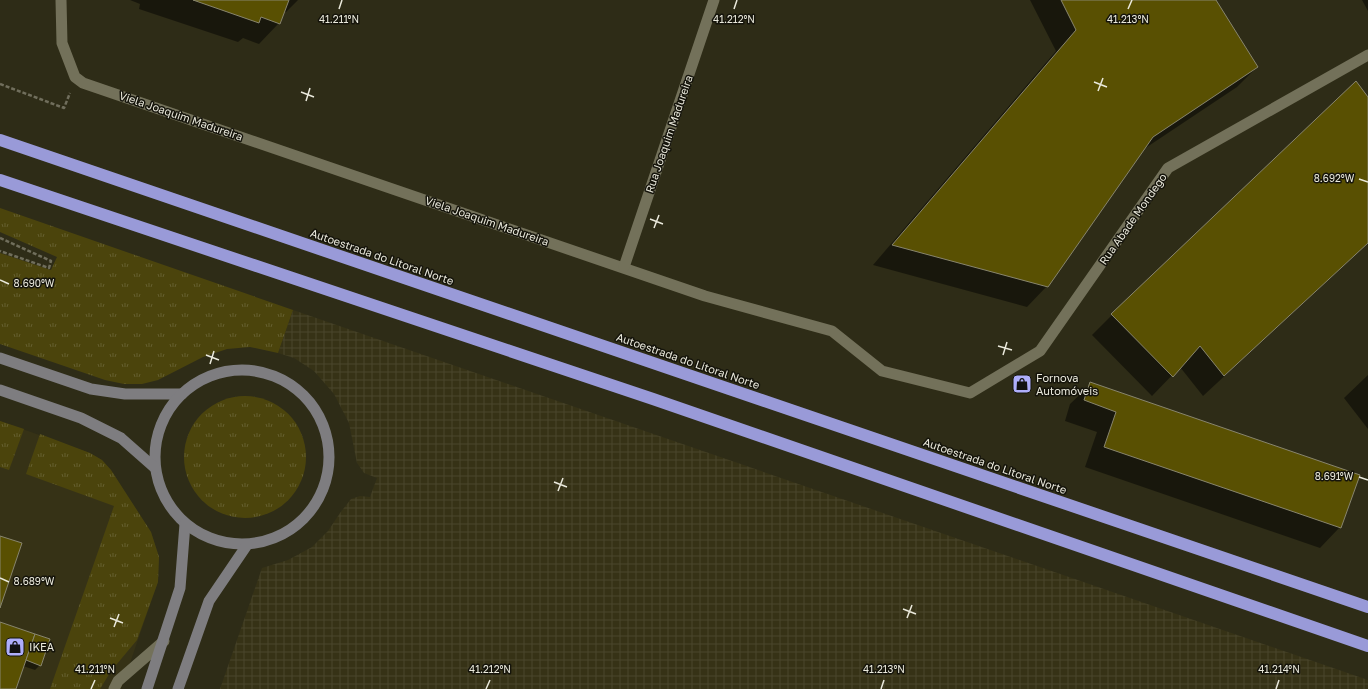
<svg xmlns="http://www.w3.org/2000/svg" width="1368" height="689" font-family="'Golos Text',sans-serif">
  <defs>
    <pattern id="industrial-grid" width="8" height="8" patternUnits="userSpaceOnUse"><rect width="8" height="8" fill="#363216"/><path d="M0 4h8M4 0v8" fill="none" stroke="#4a462c"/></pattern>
    <pattern id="grass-tufts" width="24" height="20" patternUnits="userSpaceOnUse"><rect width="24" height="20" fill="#4b440c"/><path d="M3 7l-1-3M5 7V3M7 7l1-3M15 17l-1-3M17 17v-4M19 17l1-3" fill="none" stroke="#655f2f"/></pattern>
  </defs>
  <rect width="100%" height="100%" fill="#2e2c17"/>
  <path fill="#363216" d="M0,421l90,32 12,7 9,10 40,62 8,25 -1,25 -37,107h-121z"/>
  <path fill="url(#industrial-grid)" d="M293,310l1075,370v9h-1148l42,-121 26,-8 24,-13 16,-16 12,-18 11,-14 9,-3 10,1 7,-19 -13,-5 -7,-10 -8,-40 -15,-29 -20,-23 -20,-13 -16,-5z"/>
  <g fill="url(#grass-tufts)">
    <path d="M0,208l293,102 -15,43 -28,-6 -23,2 -24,8 -45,23 -16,4h-18l-19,-4 -105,-36v-91l51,17 6,-13 -57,-25z"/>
    <circle cx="245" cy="457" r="61"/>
    <path d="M0,421l24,8 -15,41 -9,-3z"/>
    <path d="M40,434l50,19 12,7 9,10 40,62 8,25 -1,25 -21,58 -26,31 -11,18h-50l64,-183 -88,-32z"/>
  </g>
  <g fill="#0007">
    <path d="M130,0h168l-12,12 -2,-1 -5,12 -20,21 -16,-6 -5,4 -99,-33 1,-5z"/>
    <path d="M1030,0h185l42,67 -20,20 -93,62 -97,137 -20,21 -154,-42 183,-214z"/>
    <path d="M1362,0h6v11z"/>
    <path d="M1368,98v145l-165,153 -23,-29 -28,29 -60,-61 20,-20z"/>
    <path d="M1368,375v54l-24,-31z"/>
    <path d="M1091,384l249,143 -20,21 -235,-81 12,-35 -32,-11 5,-17z"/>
    <path d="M0,623l40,42 -5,5 -12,-4 -8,23h-15z"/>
  </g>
  <g fill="#595002" stroke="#88856e">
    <path d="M193,0h96l-9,24 -19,-7 -2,6z"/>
    <path d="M1061,0h155l42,67 -105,70 -105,150 -156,-42 184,-215z"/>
    <path d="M1356,81l12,16v146l-144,133 -24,-30 -27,31 -62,-63z"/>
    <path d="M1090,382l270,93 -19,53 -237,-81 12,-35 -32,-12z"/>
    <path d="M0,536l22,7 -22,65z"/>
    <path d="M0,622l35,12 -19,55h-16z"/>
    <path d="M35,634l15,5 -9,27 -15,-6z"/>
  </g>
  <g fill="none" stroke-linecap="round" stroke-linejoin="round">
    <g stroke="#706e5c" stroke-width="2.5" stroke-dasharray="4 2" stroke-linecap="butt">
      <path d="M0,84l64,24 6,-15"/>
      <path d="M0,238l51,23 -2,7 -49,-17"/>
    </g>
    <path stroke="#73715a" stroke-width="11" d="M114,689l4,-8 46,-40"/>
    <g stroke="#73715a" stroke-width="11">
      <path d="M61,0l1,43 13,34 8,6 622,213 127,35 50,40 88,22 70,-42 128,-183 200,-113"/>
      <path d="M624,267l90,-267"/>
    </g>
    <g stroke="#7e7d80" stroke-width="11">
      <path d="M0,358l91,31 34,5h57"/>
      <circle cx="242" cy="457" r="87"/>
      <path d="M0,390l81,28 40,20 34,30"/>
      <path d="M147,689l33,-101 5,-64"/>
      <path d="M178,689l31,-88 38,-56"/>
    </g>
    <g stroke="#999ad8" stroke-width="12">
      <path d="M0,140l1368,467"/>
      <path d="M0,180l653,219 715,247"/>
    </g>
  </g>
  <path fill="none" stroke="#eae9dc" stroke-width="1.5" d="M339,9l3,-9M734,9l3,-9M1128,9l4,-9M1094,82l13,5M1098,91l5,-13M301,92l13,5M306,101l4,-13M1359,179l9,3M650,219l13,5M654,228l5,-13M0,280l9,4M998,346l14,4M206,355l13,5M1003,355l4,-13M210,364l4,-13M1359,477l9,3M554,482l13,5M558,491l5,-13M0,578l9,4M903,609l13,5M110,618l13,5M907,618l5,-13M114,627l5,-13M91,689l4,-9M486,689l4,-9M881,689l3,-9M1276,689l3,-9"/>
  <defs>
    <g id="shop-square" transform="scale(1)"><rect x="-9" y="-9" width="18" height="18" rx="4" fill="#aeaefb" stroke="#15140b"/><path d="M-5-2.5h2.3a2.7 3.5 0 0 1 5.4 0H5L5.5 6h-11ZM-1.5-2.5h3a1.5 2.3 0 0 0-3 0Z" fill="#111"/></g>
  </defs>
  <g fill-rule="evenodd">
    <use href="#shop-square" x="1022" y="384"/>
    <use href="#shop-square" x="15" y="647"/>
  </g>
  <g text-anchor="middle" stroke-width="3" stroke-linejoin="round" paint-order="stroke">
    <g font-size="11" fill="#eae9dc" stroke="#15140b">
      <text transform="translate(181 116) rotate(19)" y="4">Viela Joaquim Madureira</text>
      <text transform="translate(669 134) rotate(-71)" y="4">Rua Joaquim Madureira</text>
      <text transform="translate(1133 219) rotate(-55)" y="4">Rua Abade Mondego</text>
      <text transform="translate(487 221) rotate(19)" y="4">Viela Joaquim Madureira</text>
      <text transform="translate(382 257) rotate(19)" y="4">Autoestrada do Litoral Norte</text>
      <text transform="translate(688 361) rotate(19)" y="4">Autoestrada do Litoral Norte</text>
      <text transform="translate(995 466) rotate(19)" y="4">Autoestrada do Litoral Norte</text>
    </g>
    <g font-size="11" fill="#eae9dc" stroke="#15140b" text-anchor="start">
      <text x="1036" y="382">Fornova<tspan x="1036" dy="13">Automóveis</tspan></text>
      <text x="29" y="651">IKEA</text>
    </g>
  </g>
  <g font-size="10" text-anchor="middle" fill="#eae9dc" stroke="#15140b" stroke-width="3" stroke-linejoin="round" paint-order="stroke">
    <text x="339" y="23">41.211°N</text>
    <text x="734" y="23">41.212°N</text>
    <text x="1128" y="23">41.213°N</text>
    <text x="1334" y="182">8.692°W</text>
    <text x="34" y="287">8.690°W</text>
    <text x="1334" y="480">8.691°W</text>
    <text x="34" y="585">8.689°W</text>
    <text x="95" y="673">41.211°N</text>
    <text x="490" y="673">41.212°N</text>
    <text x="884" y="673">41.213°N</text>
    <text x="1279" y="673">41.214°N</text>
  </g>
</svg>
